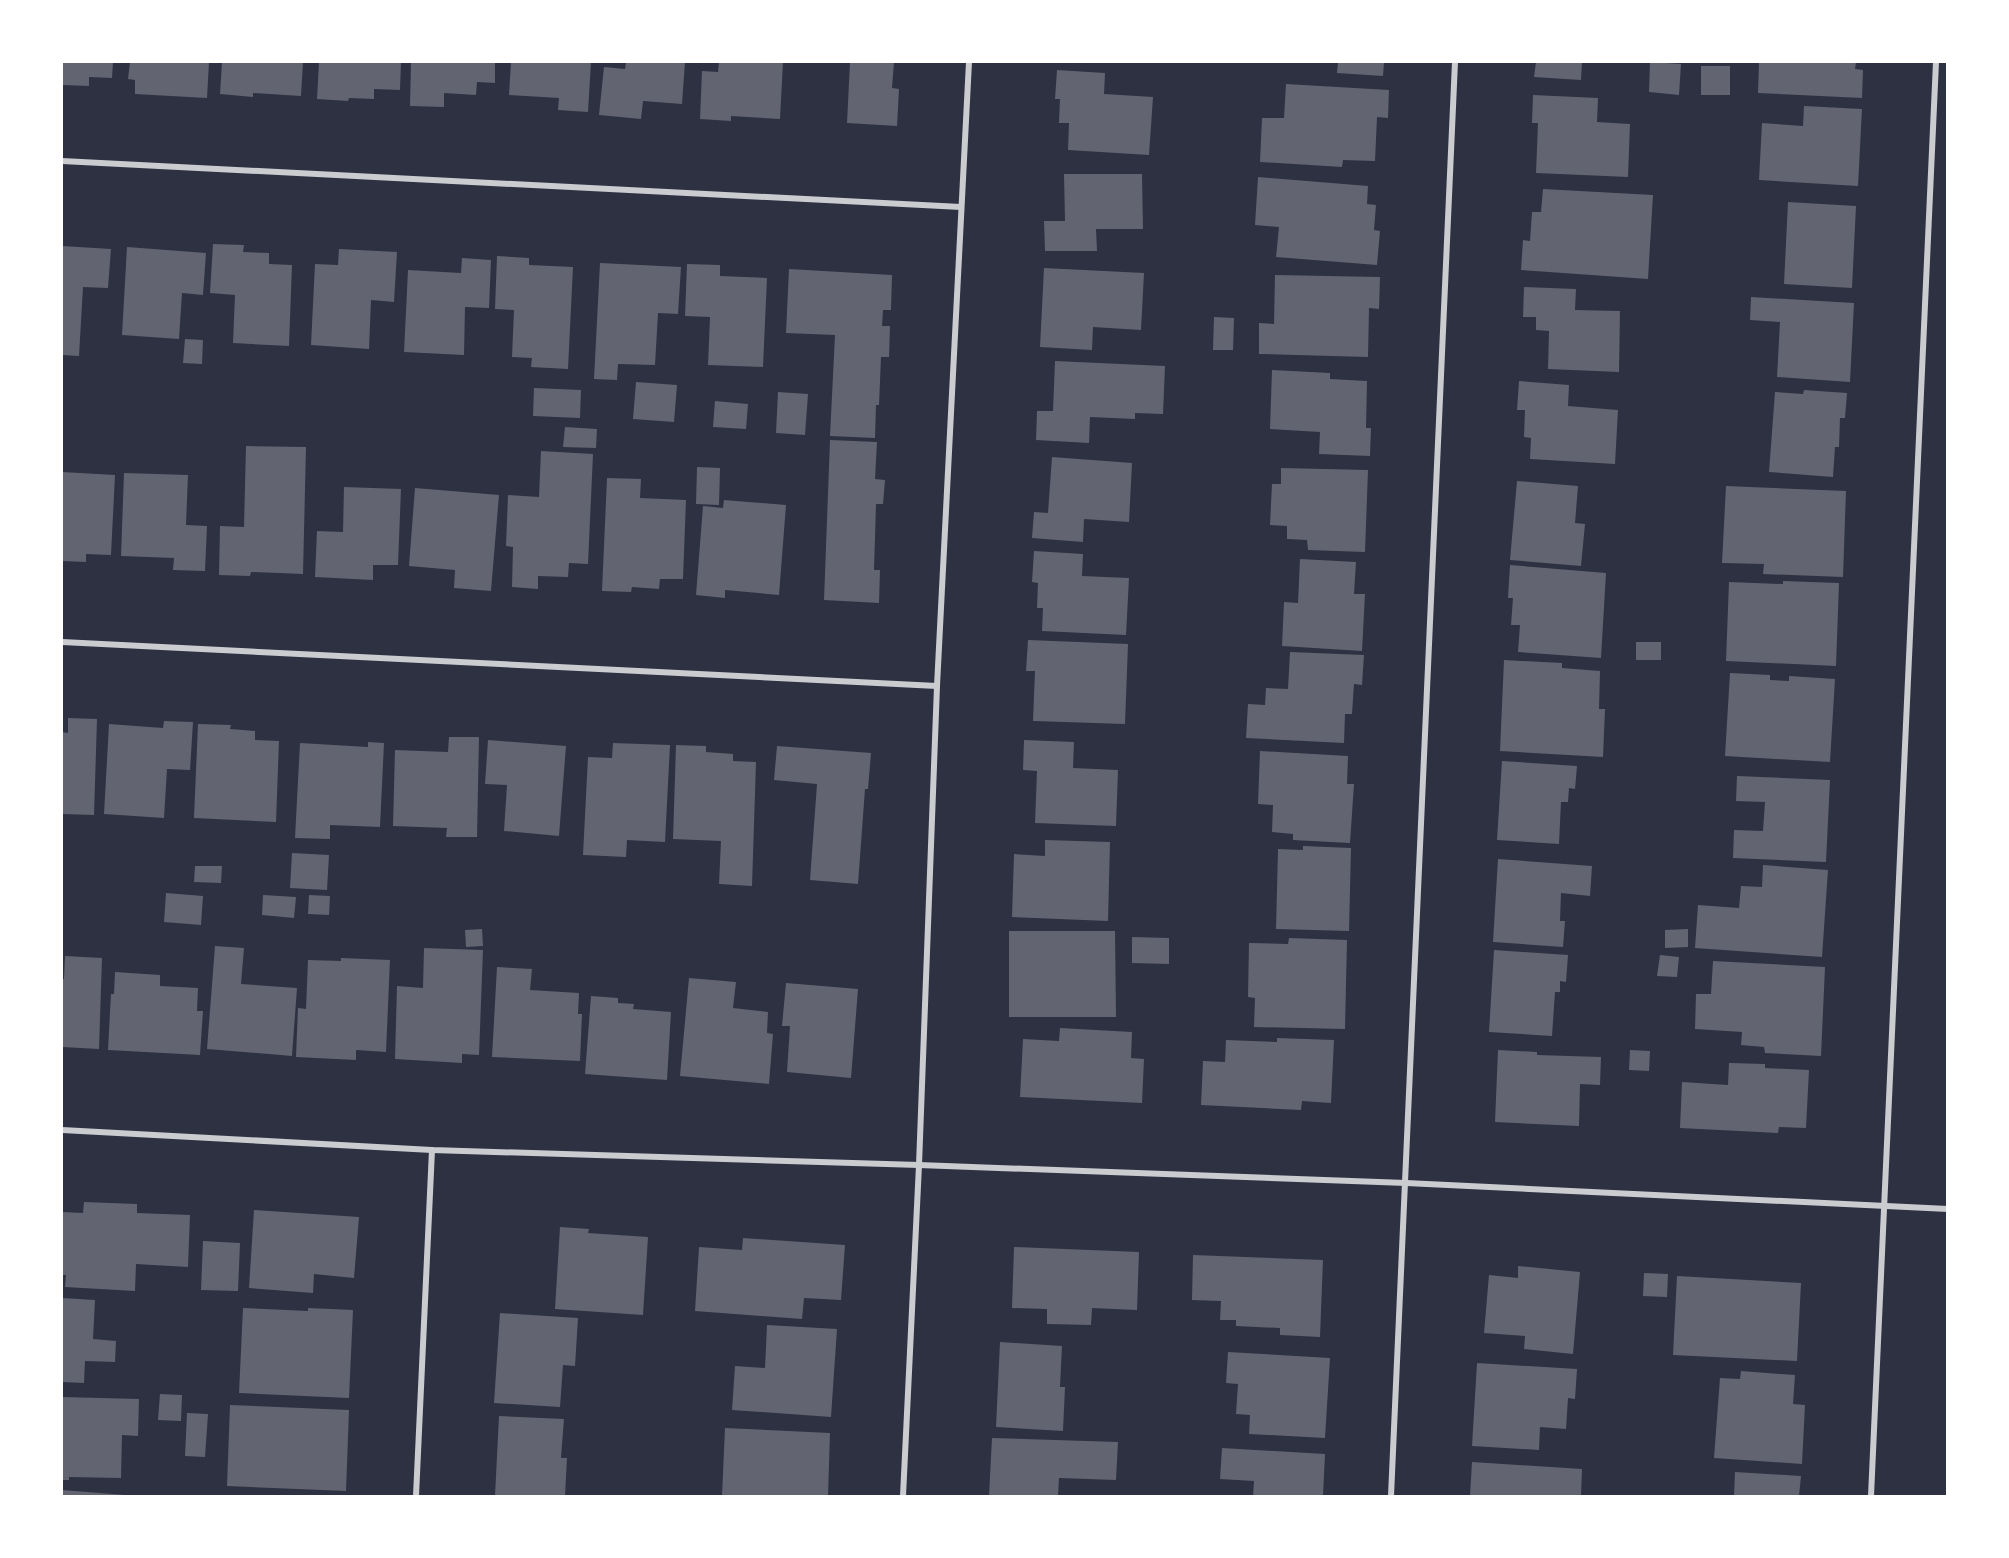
<svg xmlns="http://www.w3.org/2000/svg" width="2009" height="1558" font-family="'PT Sans Narrow',sans-serif">
  <rect width="100%" height="100%" fill="#2d3142"/>
  <g fill="#626471">
    <path d="M62,62h51l-1,16 -23,-1v9l-27,-1z"/>
    <path d="M130,62h79l-2,36 -72,-4v-14l-7,-1z"/>
    <path d="M222,62h81l-2,34 -48,-3v4l-33,-3z"/>
    <path d="M319,62h82l-1,28 -26,-1v10l-25,-1 -1,3 -31,-2z"/>
    <path d="M411,62h84v21l-18,-1 -1,13 -32,-2v14l-34,-1z"/>
    <path d="M511,62h80l-3,50 -30,-2 1,-12 -50,-3z"/>
    <path d="M626,62h59l-3,42 -39,-3 -2,18 -42,-4 5,-48 21,2z"/>
    <path d="M719,62h64l-3,57 -49,-3v5l-31,-2 2,-48 16,1z"/>
    <path d="M850,62h44l-2,26 7,1 -2,37 -50,-3z"/>
    <path d="M1338,62h46l-1,14 -46,-3z"/>
    <path d="M1536,62h46l-1,18 -47,-3z"/>
    <path d="M1650,62l31,2 -2,31 -30,-3z"/>
    <path d="M1759,62h97l-1,7 8,1 -1,28 -104,-5z"/>
    <rect x="1701" y="66" width="29" height="29"/>
    <path d="M1057,70l48,3 -1,21 49,3 -4,58 -81,-5 1,-27h-10l1,-24h-5z"/>
    <path d="M1286,84l103,6 -1,28 -11,-1 -2,44 -32,-1 -1,7 -82,-5 2,-44h22z"/>
    <path d="M1533,95l65,3 -1,24 33,2 -2,53 -92,-4 2,-50h-6z"/>
    <path d="M1804,106l58,3 -4,77 -99,-6 3,-57 41,3z"/>
    <path d="M1064,174h78l1,55h-47l1,22h-52l-1,-30h21z"/>
    <path d="M1258,177l110,9 -1,18 9,1 -2,25 6,1 -3,34 -101,-8 3,-30 -24,-2z"/>
    <path d="M1543,189l110,6 -5,84 -127,-9 2,-30 7,1 2,-29h9z"/>
    <path d="M1788,202l68,4 -4,82 -68,-4z"/>
    <path d="M213,244l31,1 -1,7 26,1v11l23,1 -3,81 -56,-3 2,-48 -25,-2z"/>
    <path d="M62,246l49,3 -3,39 -25,-1 -4,69 -17,-1z"/>
    <path d="M127,247l79,6 -3,42 -21,-2 -3,46 -57,-4z"/>
    <path d="M339,249l58,3 -3,50 -23,-2 -2,49 -58,-4 4,-81 23,1z"/>
    <path d="M497,256l32,2v7l44,2 -5,102 -37,-2 1,-9 -20,-1 2,-47 -19,-1z"/>
    <path d="M462,258l29,2 -2,48 -24,-1 -1,48 -60,-3 4,-82 53,3z"/>
    <path d="M600,263l81,4 -3,47 -20,-1 -3,52 -37,-1 -1,16 -23,-1z"/>
    <path d="M687,264l33,1v11l47,2 -4,89 -55,-2 2,-48 -25,-1z"/>
    <path d="M1044,268l100,5 -3,57 -48,-3 -1,23 -52,-3z"/>
    <path d="M789,269l103,6 -1,35h-8l-1,16h8l-1,31h-8l-2,48h-3l-1,33 -45,-2 5,-101 -49,-2z"/>
    <path d="M1275,275l105,2 -1,32 -10,-1 -1,49 -109,-3v-31l15,1z"/>
    <path d="M1524,287l52,2 -1,21 45,1 -1,61 -71,-3 1,-38 -13,-1v-13h-13z"/>
    <path d="M1751,297l103,6 -4,79 -73,-5 3,-55 -30,-2z"/>
    <path d="M1214,317l20,1 -1,32h-20z"/>
    <path d="M185,339l18,1 -1,24 -19,-1z"/>
    <path d="M1055,361l110,5 -2,48 -28,-1v6l-45,-2 -1,26 -53,-3 1,-29h16z"/>
    <path d="M1272,370l58,3v6l37,2 -1,47h5l-1,28 -51,-2 1,-22 -50,-3z"/>
    <path d="M1519,381l50,4 -1,21 50,4 -3,54 -85,-5 1,-21 -7,-1 1,-27h-8z"/>
    <path d="M636,382l41,3 -3,37 -41,-3z"/>
    <path d="M534,388l47,2 -1,28 -47,-2z"/>
    <path d="M1804,390l43,3 -2,25h-5l-1,29h-4l-2,30 -64,-5 6,-80 28,2z"/>
    <path d="M778,392l30,2 -3,41 -29,-2z"/>
    <path d="M715,401l33,3 -2,25 -33,-2z"/>
    <path d="M565,427l32,2 -1,19 -33,-1z"/>
    <path d="M830,440l47,2 -2,37 10,1 -2,24h-7l-2,66h6l-1,33 -55,-3z"/>
    <path d="M246,446l60,1 -3,127 -52,-2 -1,4 -31,-1 1,-49 24,1z"/>
    <path d="M541,451l52,3 -5,110 -19,-1 -1,14 -30,-1v13l-26,-2 1,-40 -7,-1 2,-51 31,2z"/>
    <path d="M1052,457l80,6 -3,59 -45,-3 -1,23 -51,-4 2,-26 14,1z"/>
    <path d="M697,467l23,1 -1,37 -23,-1z"/>
    <path d="M1281,468l87,2 -3,82 -57,-2 -1,-10 -20,-1v-13l-17,-1 2,-41h9z"/>
    <path d="M62,472l53,3 -4,80 -25,-1v8l-24,-1z"/>
    <path d="M124,473l64,2 -2,50 21,1 -2,45 -32,-1 1,-12 -53,-2z"/>
    <path d="M607,478l34,1 -1,19 46,2 -3,79h-23l-1,10 -27,-2 -1,5 -29,-1z"/>
    <path d="M1517,481l61,5 -3,37 10,1 -4,42 -71,-6z"/>
    <path d="M1726,486l120,5 -3,86 -80,-3 1,-10 -42,-1z"/>
    <path d="M344,487l57,2 -3,76h-25v15l-58,-3 2,-46 26,1z"/>
    <path d="M415,488l84,7 -8,96 -37,-3 1,-18 -46,-4z"/>
    <path d="M724,500l62,5 -7,90 -54,-5v8l-29,-3 7,-89 20,2z"/>
    <path d="M1034,551l49,3 -1,22 47,2 -3,57 -84,-4 1,-23h-6l1,-25 -6,-1z"/>
    <path d="M1300,559l56,3 -2,32h11l-3,57 -80,-5 2,-44 14,1z"/>
    <path d="M1510,565l96,8 -5,85 -83,-6 2,-27h-9l2,-27h-5z"/>
    <path d="M1783,581l56,2 -3,83 -110,-5 3,-79 54,2z"/>
    <path d="M1028,640l100,4 -3,80 -92,-3 2,-50h-9z"/>
    <rect x="1636" y="642" width="25" height="18"/>
    <path d="M1290,652l74,3 -2,30 -8,-1 -2,30h-7l-1,29 -98,-5 2,-34 17,1 1,-17 22,1z"/>
    <path d="M1504,660l58,3v5l38,3 -1,38h6l-2,48 -103,-6z"/>
    <path d="M1730,673l40,2v5l19,1v-5l46,3 -5,83 -105,-6z"/>
    <path d="M68,718l29,1 -3,96 -32,-1v-82l6,1z"/>
    <path d="M164,721l29,1 -3,48 -23,-1 -3,49 -60,-4 5,-90 54,4z"/>
    <path d="M198,724l33,1 -1,4 25,2v9l24,1 -3,81 -82,-4z"/>
    <path d="M449,737h30l-2,100h-31l1,-9 -54,-2 2,-76 53,2z"/>
    <path d="M488,740l78,6 -7,90 -55,-5 3,-46 -22,-1z"/>
    <path d="M1024,740l50,2 -1,26 45,2 -2,56 -81,-3 2,-52 -14,-1z"/>
    <path d="M368,742l16,1 -4,84 -50,-2v14l-35,-1 5,-95 68,4z"/>
    <path d="M613,743l57,2 -5,97 -38,-2 -1,17 -43,-2 5,-98 24,1z"/>
    <path d="M676,745l30,1v6l27,2v7l23,1 -4,124 -33,-2 2,-43 -48,-2z"/>
    <path d="M777,746l94,7 -3,36h-3l-7,95 -48,-4 7,-96 -43,-4z"/>
    <path d="M1260,751l88,5 -1,28h7l-4,59 -57,-3v-6l-21,-2 1,-27 -15,-1z"/>
    <path d="M1502,761l75,5 -2,23 -6,-1 -1,14h-7l-2,42 -62,-4z"/>
    <path d="M1737,776l93,4 -4,82 -93,-4 1,-28 29,1 2,-29 -29,-1z"/>
    <path d="M1045,840l65,2 -2,79 -96,-4 2,-63 31,2z"/>
    <path d="M1303,846l48,2 -2,83 -73,-2 2,-80 25,1z"/>
    <path d="M292,853l37,2 -2,35 -37,-2z"/>
    <path d="M1498,859l94,7 -2,30 -29,-3 -1,28h5l-2,26 -70,-5z"/>
    <path d="M1763,865l65,5 -6,87 -127,-9 3,-43 41,3 2,-22 21,1z"/>
    <path d="M195,866h27l-1,17 -27,-1z"/>
    <path d="M166,893l37,3 -2,29 -37,-3z"/>
    <path d="M263,895l33,2 -2,21 -32,-3z"/>
    <path d="M309,895l21,1 -1,19 -21,-1z"/>
    <path d="M482,929l1,17 -17,1 -1,-17z"/>
    <path d="M1688,929v18l-23,1v-18z"/>
    <path d="M1009,931h106l1,86h-107z"/>
    <path d="M1132,937l37,1v26l-37,-1z"/>
    <path d="M1289,938l58,2 -2,89 -91,-2 1,-29 -7,-1 1,-54 39,1z"/>
    <path d="M215,946l29,2 -3,36 56,4 -5,68 -85,-7z"/>
    <path d="M424,948l59,2 -4,105 -17,-1v9l-67,-4 2,-73 26,2z"/>
    <path d="M1494,950l74,5 -2,27 -6,-1v11h-5l-3,44 -63,-4z"/>
    <path d="M1660,955l19,2 -2,20 -20,-1z"/>
    <path d="M65,956l37,2 -3,91 -37,-2v-68h2z"/>
    <path d="M341,958l49,2 -4,92 -30,-2v10l-60,-3 2,-49 8,1 2,-49 33,1z"/>
    <path d="M1713,961l112,6 -4,89 -56,-3 -1,-6 -23,-2 1,-13 -47,-3 1,-35h15z"/>
    <path d="M497,967l35,2 -2,21 49,3 -1,21h4l-2,47 -88,-4z"/>
    <path d="M115,972l45,3v11l38,2 -1,23h6l-3,44 -92,-5 3,-56h3z"/>
    <path d="M689,978l47,4 -3,26 35,4 -1,21 6,1 -4,50 -89,-8z"/>
    <path d="M786,983l72,6 -7,89 -64,-6 3,-46h-8z"/>
    <path d="M591,996l27,2v5l16,1 -1,5 38,3 -4,68 -82,-6z"/>
    <path d="M1060,1028l72,4 -1,26 13,1 -2,44 -122,-6 3,-58 36,2z"/>
    <path d="M1277,1038l57,2 -3,63 -29,-2 -1,9 -100,-5 2,-44 22,1 1,-22 51,2z"/>
    <path d="M1498,1050l39,2v3l64,2 -1,28 -20,-1 -1,42 -84,-4z"/>
    <path d="M1630,1050l20,1 -1,20 -20,-1z"/>
    <path d="M1729,1063l36,1v4l44,2 -3,58 -27,-1 -1,6 -98,-5 2,-46 46,3z"/>
    <path d="M84,1202l53,2v9l53,2 -2,52 -52,-3 -1,27 -70,-4 1,-12h-4v-63l21,1z"/>
    <path d="M254,1210l105,7 -5,61 -40,-4 -1,19 -64,-5z"/>
    <path d="M560,1227l29,2 -1,4 60,4 -5,78 -88,-6z"/>
    <path d="M743,1238l102,7 -4,55 -37,-2 -2,21 -107,-8 4,-64 43,3z"/>
    <path d="M203,1241l37,2 -2,48 -37,-1z"/>
    <path d="M1014,1247l125,5 -2,58 -45,-2 -1,17 -44,-1v-15l-35,-1z"/>
    <path d="M1193,1255l130,5 -3,77 -40,-2v-7l-44,-2v-6h-16l1,-19 -29,-1z"/>
    <path d="M1518,1266l62,6 -7,82 -49,-5 1,-13 -41,-3 5,-58 29,3z"/>
    <path d="M1644,1273l24,1 -1,23 -24,-1z"/>
    <path d="M1677,1276l124,7 -4,78 -124,-6z"/>
    <path d="M62,1298l33,2 -2,39 23,2 -1,21 -30,-1 -1,22 -22,-1z"/>
    <path d="M243,1308l65,3v-3l45,2 -4,88 -110,-5z"/>
    <path d="M500,1313l78,5 -3,48 -12,-1 -3,42 -66,-4z"/>
    <path d="M767,1325l70,4 -6,88 -99,-7 3,-44 30,2z"/>
    <path d="M1000,1342l62,4 -2,41h5l-2,44 -67,-4z"/>
    <path d="M1228,1352l102,6 -5,80 -76,-4 1,-19 -14,-1 2,-30 -12,-1z"/>
    <path d="M1477,1363l100,6 -2,30 -7,-1 -2,31 -26,-2 -1,23 -67,-4z"/>
    <path d="M1741,1371l54,4 -2,29 12,1 -3,59 -88,-6 6,-80 20,1z"/>
    <path d="M160,1394l22,1 -1,26 -23,-1z"/>
    <path d="M62,1397l77,2 -1,37 -16,-1 -1,43 -52,-1v3h-7z"/>
    <path d="M230,1405l119,5 -3,81 -119,-5z"/>
    <path d="M187,1413l21,1 -3,43 -20,-1z"/>
    <path d="M499,1416l65,3 -3,39h6l-2,38h-70z"/>
    <path d="M725,1428l105,5 -2,63h-106z"/>
    <path d="M992,1438l126,4 -2,38 -57,-2 -1,18h-69z"/>
    <path d="M1222,1448l103,6 -2,42h-70l1,-15 -34,-2z"/>
    <path d="M1472,1462l110,7 -1,27h-111z"/>
    <path d="M1735,1472l66,4 -2,20h-65z"/>
    <path d="M62,1490l63,5v1h-63z"/>
  </g>
  <g fill="none" stroke-linecap="round" stroke-linejoin="round">
    <g stroke="#caccd0" stroke-width="6">
      <path d="M62,161l899,46"/>
      <path d="M62,642l875,44"/>
      <path d="M62,1130l370,20 487,15 487,18 542,26"/>
      <path d="M416,1496l16,-346"/>
      <path d="M903,1496l16,-331 18,-479 32,-624"/>
      <path d="M1391,1496l64,-1434"/>
      <path d="M1871,1496l65,-1434"/>
    </g>
  </g>
  <rect width="2009" height="1558" fill="none" stroke="#ffffff" stroke-width="126"/>
</svg>
